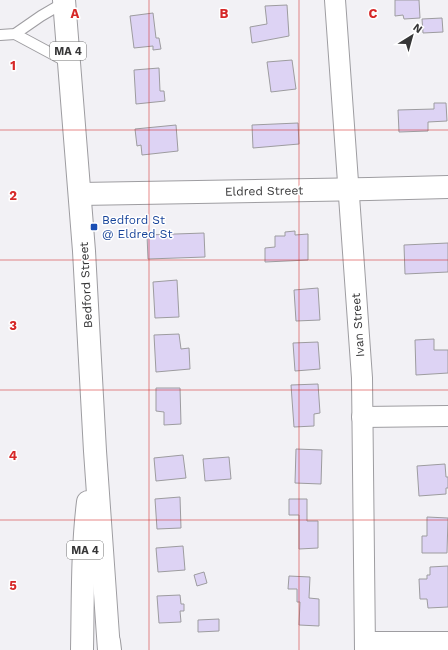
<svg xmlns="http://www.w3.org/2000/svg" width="448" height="650" font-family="'Work Sans',sans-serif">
  <rect width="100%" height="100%" fill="#f2f1f5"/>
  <g fill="#ddd3f4" stroke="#9d9c9f">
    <path d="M395,0h24l1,18 -16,1 -1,-4 -8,1z"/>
    <path d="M287,5l2,31 -37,7 -2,-16 17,-3 -2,-18z"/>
    <path d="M153,13l3,25h3l2,11 -8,1v-4l-19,2 -4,-32z"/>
    <path d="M442,18l1,14 -20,1 -1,-14z"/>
    <path d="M292,60l4,29 -25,3 -4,-30z"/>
    <path d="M159,68l1,23h4l1,10 -29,3 -2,-34z"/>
    <path d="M434,103h12l1,18 -19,1v9l-29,1 -1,-22 36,-1z"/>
    <path d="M298,123l1,21 -46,4 -1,-23z"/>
    <path d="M176,125l2,26 -36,4 -1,-10 -4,1 -2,-17z"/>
    <path d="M295,231v4l13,-1v26l-43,2v-14l10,-1v-11h10v-4z"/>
    <path d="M204,233l1,24 -57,2 -1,-24z"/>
    <path d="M448,243v29l-43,2 -1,-29z"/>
    <path d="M177,280l2,37 -24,1 -2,-36z"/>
    <path d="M318,288l2,32 -24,1 -2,-31z"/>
    <path d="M179,334l2,15 8,-1 1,21 -34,3 -2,-37z"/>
    <path d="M434,339v11h14v23l-32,2 -1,-35z"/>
    <path d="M318,342l2,27 -25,2 -2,-28z"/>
    <path d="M318,384l2,29 -6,1v12l-20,1 -3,-42z"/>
    <path d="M156,388h24l1,36 -17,1v-13l-8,-1z"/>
    <path d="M296,449l26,1 -1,34 -26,-1z"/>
    <path d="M183,455l3,23 -30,3 -2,-23z"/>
    <path d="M229,457l2,22 -26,2 -2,-22z"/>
    <path d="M445,464l1,13h2v11h-2v6l-27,2 -2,-30z"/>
    <path d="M180,497l1,31 -24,1 -2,-30z"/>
    <path d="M289,499h18v22h11v27l-19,1v-34h-10z"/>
    <path d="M427,517l21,1 -1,35h-25v-17h5z"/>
    <path d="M183,546l2,24 -27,2 -2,-24z"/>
    <path d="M448,566v41l-20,1 -1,-9h-7l-1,-20h8v-4h3v-8z"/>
    <path d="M204,572l3,11 -10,3 -3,-11z"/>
    <path d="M289,576l21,1 -1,21 10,1v27l-20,-1 1,-23h-3v-13h-9z"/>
    <path d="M180,595l1,9h3v7h-4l1,11 -22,1 -2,-27z"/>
    <path d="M219,619v12l-21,1v-12z"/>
  </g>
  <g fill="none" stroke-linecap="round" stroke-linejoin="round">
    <g stroke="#9e9da1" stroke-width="12">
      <g id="lane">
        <path d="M15,34l54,29"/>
        <path d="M0,35l15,-1 26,-18 24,-14"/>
      </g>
    </g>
    <g stroke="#9e9da1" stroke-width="22">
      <g id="street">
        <path d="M335,0l27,378 3,272"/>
        <path d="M362,417l86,-1"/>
        <path d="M365,642h83"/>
      </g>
    </g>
    <g stroke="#9e9da1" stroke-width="24">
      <path id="secondary" d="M80,194l289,-5 79,-2"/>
    </g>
    <g stroke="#9e9da1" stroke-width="24">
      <g id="primary">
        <path d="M64,0l20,251 11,200 14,199"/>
        <path d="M82,650c1,-49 0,-99 6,-148"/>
      </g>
    </g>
    <g stroke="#9e9da1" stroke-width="24">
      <path id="highway" d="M109,642l1,8"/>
    </g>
    <use href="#lane" stroke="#fff" stroke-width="10"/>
    <use href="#street" stroke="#fff" stroke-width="20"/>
    <use href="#secondary" stroke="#fff" stroke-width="22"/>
    <use href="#primary" stroke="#fff" stroke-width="22"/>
    <use href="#highway" stroke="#fff" stroke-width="22"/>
  </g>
  <path fill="none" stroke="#d62828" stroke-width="1" stroke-opacity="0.55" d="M149,0v650M299,0v650M0,130h448M0,260h448M0,390h448M0,520h448"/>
  <rect fill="#1a4fb4" stroke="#fff" stroke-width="1.5" x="90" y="223" width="8" height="8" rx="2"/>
  <g text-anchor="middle" stroke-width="3" stroke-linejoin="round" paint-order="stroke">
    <g fill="#fff" stroke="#727273" stroke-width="1">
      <rect x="50" y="42" width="36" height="18" rx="3"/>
      <rect x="67" y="541" width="36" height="18" rx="3"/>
    </g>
    <g font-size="11" font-weight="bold" fill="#363637">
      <text x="68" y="55">MA 4</text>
      <text x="85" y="554">MA 4</text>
    </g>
    <g font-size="12" fill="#363637" stroke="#fff">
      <text transform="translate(264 191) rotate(-1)" y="4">Eldred Street</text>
      <text transform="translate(86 285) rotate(-93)" y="4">Bedford Street</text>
      <text transform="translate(358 325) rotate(-94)" y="4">Ivan Street</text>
    </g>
    <g font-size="12" fill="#164399" stroke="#fff" text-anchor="start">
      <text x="102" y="224">Bedford St<tspan x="102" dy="14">@ Eldred St</tspan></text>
    </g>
  </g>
  <g font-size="13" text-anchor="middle" font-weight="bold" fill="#d62828" stroke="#fff" stroke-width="3" stroke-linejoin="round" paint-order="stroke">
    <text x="75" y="18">A</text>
    <text x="224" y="18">B</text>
    <text x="373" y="18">C</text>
    <text x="13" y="70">1</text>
    <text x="13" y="200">2</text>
    <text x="13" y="330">3</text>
    <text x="13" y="460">4</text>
    <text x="13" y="590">5</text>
  </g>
  <g transform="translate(412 36) rotate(37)" stroke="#ffffff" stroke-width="3" paint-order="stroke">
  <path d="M0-3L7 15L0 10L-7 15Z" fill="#363637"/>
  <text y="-6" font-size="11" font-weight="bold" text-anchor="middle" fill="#363637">N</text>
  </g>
</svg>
